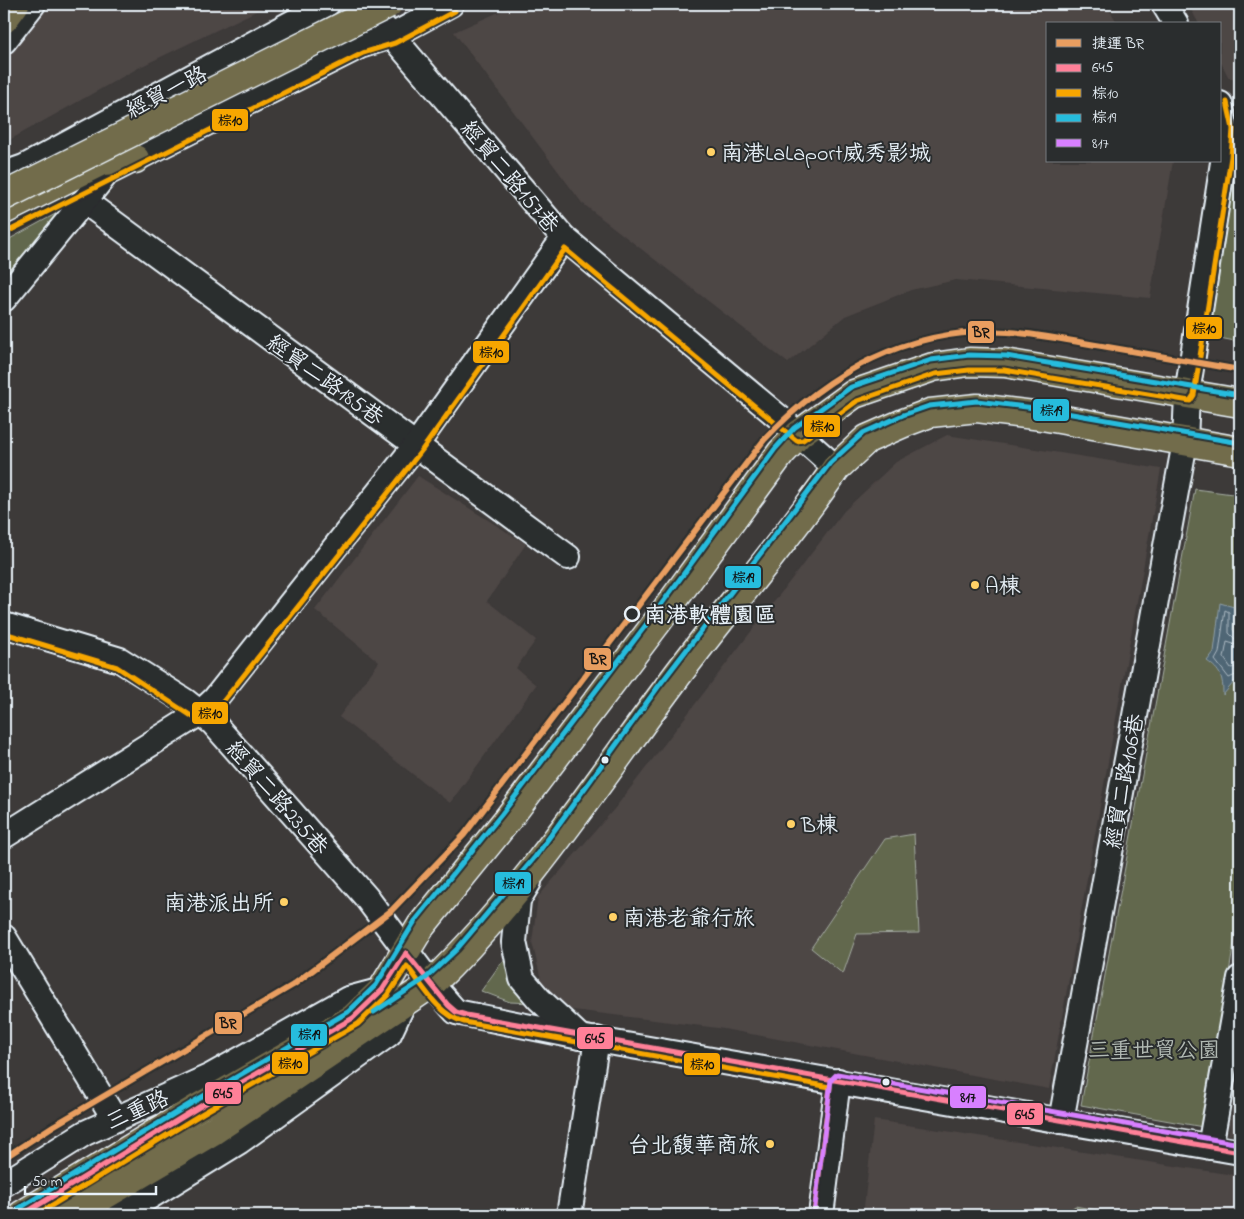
<svg xmlns="http://www.w3.org/2000/svg" width="1244" height="1219" font-family="'Indie Flower','LXGW WenKai TC',sans-serif">
  <rect width="100%" height="100%" fill="#3d3a39"/>
  <filter id="ink" filterUnits="userSpaceOnUse"><feTurbulence type="fractalNoise" baseFrequency=".02" numOctaves="2"/><feDisplacementMap in="SourceGraphic" scale="10" xChannelSelector="R" yChannelSelector="G"/><feConvolveMatrix kernelMatrix="1 2 1 2 8 2 1 2 1" color-interpolation-filters="sRGB"/></filter>
  <g filter="url(#ink)">
    <g fill="#4d4645">
      <path d="M48,4h223l-131,63 -136,76v-82z"/>
      <path d="M517,4h589l12,20h-70v137h125l-23,137 -194,-18 -45,10 -66,26 -57,47 -206,-160 -128,-171z"/>
      <path d="M1188,4h52v75l-11,-1 -9,-17v-37h-21z"/>
      <path d="M947,435l214,34 -112,620 -331,-61 -153,-19 -23,-25 -10,-42 6,-45 77,-89 229,-297 52,-49z"/>
      <path d="M418,476l108,68 -39,57 49,39 -20,28 20,17 -86,118 -111,-86 40,-55 -64,-52z"/>
      <path d="M1240,1071v65l-12,-1z"/>
      <path d="M874,1120l366,56v39h-377z"/>
    </g>
    <g fill="#62684e" stroke="#a5aca3">
      <path d="M1240,128v214l-31,-6 29,-207z"/>
      <path d="M72,205l-68,81v-44z"/>
      <path d="M1195,489l45,6v412l-37,220 -122,-22z"/>
      <path d="M914,834l5,99 -62,1 -14,40 -32,-26 74,-109z"/>
      <path d="M516,951l16,52 -22,-1 -29,-11 20,-28z"/>
      <path d="M1075,1206l49,9h-60z"/>
    </g>
    <path fill="#506674" stroke="#8d9ea9" d="M1220,603l14,4 -1,23 7,8v37l-17,20c0,-18 -2,-24 -16,-34l7,-9z"/>
    <g fill="none" stroke-linecap="round" stroke-linejoin="round">
      <g stroke="#abb9c3" stroke-width="1">
        <path d="M1240,640l-5,-1 -6,-6v-21l-4,-2 -6,43 -4,7 14,18 11,-5"/>
        <path d="M1240,646l-13,-4 -3,16 7,10 9,-2"/>
      </g>
      <g stroke="#e8f1f8" stroke-width="28">
        <g id="minor">
          <path d="M361,4l31,32 172,202 217,181 55,49"/>
          <path d="M1164,4l12,20"/>
          <path d="M4,41l29,-37"/>
          <path d="M4,174l20,-7 303,-163"/>
          <path d="M84,201l484,356"/>
          <path d="M4,299l103,-126 253,-127 32,-10 59,-32"/>
          <path d="M4,625l116,35 65,41 28,22 153,174 65,87 25,28 124,25 660,115"/>
          <path d="M4,836l196,-123 15,-14 201,-254 148,-207"/>
          <path d="M529,882l-11,18 -4,42 8,37 17,20 41,38"/>
          <path d="M4,937l110,181"/>
          <path d="M1061,1121l124,-679 2,-48 37,-238 2,-27 -6,-25"/>
          <path d="M1210,1147l30,-169"/>
          <path d="M4,1184l81,-51 126,-57 137,-77 34,-9"/>
          <path d="M120,1215l120,-74 149,-107 15,-32"/>
          <path d="M569,1215l28,-176"/>
          <path d="M821,1215l17,-134"/>
        </g>
      </g>
      <g stroke="#e8f1f8" stroke-width="31">
        <g id="major">
          <path d="M22,1215l177,-108 154,-89 29,-28 39,-64 86,-106 151,-199 123,-168 18,-19 55,-40 79,-27 36,-5 36,1 235,40"/>
          <path d="M71,1215l142,-84 218,-147c90,-86 159,-191 233,-291 55,-76 119,-147 172,-225l31,-29 39,-17 24,-9 47,-5 65,8 198,35"/>
        </g>
      </g>
      <g stroke="#e8f1f8" stroke-width="31">
        <g id="highway">
          <path d="M4,19l11,-15"/>
          <path d="M4,210l98,-49 33,-2"/>
        </g>
      </g>
      <use href="#minor" stroke="#2a2d2e" stroke-width="24"/>
      <use href="#major" stroke="#726c4b" stroke-width="28"/>
      <use href="#highway" stroke="#726c4b" stroke-width="28"/>
      <g stroke="#e8f1f8" stroke-width="31" stroke-linecap="butt">
        <path id="highway-bridge" d="M4,196l384,-192"/>
      </g>
      <use href="#highway-bridge" stroke="#726c4b" stroke-width="28"/>
      <g stroke="#2a2d2e" stroke-width="9">
        <g id="bus-1">
          <path d="M406,953l42,52 8,7 10,3 774,137"/>
          <path d="M22,1215l177,-108 154,-89 29,-28 24,-37"/>
        </g>
      </g>
      <g stroke="#2a2d2e" stroke-width="9">
        <g id="bus-2">
          <path d="M7,232l356,-179 32,-10 60,-32"/>
          <path d="M4,633l113,34 79,52h8l17,-15 201,-254 143,-201 232,192 6,-1 54,-39 78,-27 34,-4h35l186,31 4,-6 37,-238 2,-28 -6,-27"/>
          <path d="M36,1215l167,-102 155,-89 30,-29 19,-29c16,20 31,49 57,56l366,65 -16,127"/>
        </g>
      </g>
      <g stroke="#2a2d2e" stroke-width="9">
        <g id="bus-3">
          <path d="M374,1012l52,-34 31,-29 78,-92 123,-170 172,-224 33,-30 40,-18 26,-9 48,-5 66,8 197,34"/>
          <path d="M18,1209l177,-108 153,-89 28,-27 39,-64 86,-106 151,-198 123,-168 19,-21 57,-41 80,-27 38,-5 37,1 234,39"/>
        </g>
      </g>
      <g stroke="#2a2d2e" stroke-width="9">
        <path id="bus-4" d="M814,1214l17,-134 6,-6 403,70"/>
      </g>
      <use href="#bus-1" stroke="#ff8098" stroke-width="5"/>
      <use href="#bus-2" stroke="#f7a600" stroke-width="5"/>
      <use href="#bus-3" stroke="#26bcdd" stroke-width="5"/>
      <use href="#bus-4" stroke="#d880ff" stroke-width="5"/>
      <g stroke="#2a2d2e" stroke-width="10">
        <path id="metro-1" d="M4,1158l49,-32 240,-141 98,-74 73,-76 300,-395c66,-70 145,-113 244,-108 32,2 63,9 94,14 46,8 92,16 138,24"/>
      </g>
      <use href="#metro-1" stroke="#e99e60" stroke-width="6"/>
    </g>
  </g>
  <g fill="#ffd166" stroke="#2a2d2e" stroke-width="2">
    <circle cx="711" cy="152" r="5"/>
    <circle cx="975" cy="585" r="5"/>
    <circle cx="791" cy="824" r="5"/>
    <circle cx="284" cy="902" r="5"/>
    <circle cx="613" cy="917" r="5"/>
    <circle cx="770" cy="1144" r="5"/>
  </g>
  <circle fill="#2a2d2e" stroke="#e8f1f8" stroke-width="2.5" cx="632" cy="614" r="7"/>
  <g fill="#e8f1f8" stroke="#2a2d2e" stroke-width="2">
    <circle cx="605" cy="760" r="4.5"/>
    <circle cx="886" cy="1082" r="4.5"/>
  </g>
  <g text-anchor="middle" stroke-width="4" stroke-linejoin="round" paint-order="stroke">
    <g font-size="22" fill="#e8f1f8" stroke="#2a2d2e">
      <text transform="translate(166 91) rotate(-27)" y="8">經貿一路</text>
      <text transform="translate(511 176) rotate(50)" y="8">經貿二路157巷</text>
      <text transform="translate(326 379) rotate(36)" y="8">經貿二路185巷</text>
      <text transform="translate(1123 781) rotate(-80)" y="8">經貿二路106巷</text>
      <text transform="translate(278 797) rotate(49)" y="8">經貿二路235巷</text>
      <text transform="translate(137 1109) rotate(-24)" y="8">三重路</text>
    </g>
    <g font-size="22" fill="#e8f1f8" stroke="#2a2d2e" text-anchor="start">
      <text x="721" y="160">南港LaLaport威秀影城</text>
      <text x="985" y="593">A棟</text>
      <text x="801" y="832">B棟</text>
      <text x="274" y="910" text-anchor="end">南港派出所</text>
      <text x="623" y="925">南港老爺行旅</text>
      <text x="760" y="1152" text-anchor="end">台北馥華商旅</text>
    </g>
    <g font-size="22" font-weight="bold" fill="#e8f1f8" stroke="#2a2d2e" text-anchor="start">
      <text x="644" y="622">南港軟體園區</text>
    </g>
    <g font-size="22" fill="#b2bab4" stroke="#2a2d2e">
      <text x="1154" y="1057">三重世貿公園</text>
    </g>
  </g>
  <g stroke="#2a2d2e" stroke-width="2">
    <rect x="211" y="108" width="38" height="24" rx="5" fill="#f7a600"/>
    <rect x="1185" y="316" width="38" height="24" rx="5" fill="#f7a600"/>
    <rect x="967" y="320" width="28" height="24" rx="5" fill="#e99e60"/>
    <rect x="472" y="340" width="38" height="24" rx="5" fill="#f7a600"/>
    <rect x="1032" y="398" width="38" height="24" rx="5" fill="#26bcdd"/>
    <rect x="803" y="414" width="38" height="24" rx="5" fill="#f7a600"/>
    <rect x="724" y="565" width="38" height="24" rx="5" fill="#26bcdd"/>
    <rect x="583" y="647" width="29" height="24" rx="5" fill="#e99e60"/>
    <rect x="191" y="701" width="38" height="24" rx="5" fill="#f7a600"/>
    <rect x="494" y="871" width="38" height="24" rx="5" fill="#26bcdd"/>
    <rect x="214" y="1011" width="29" height="24" rx="5" fill="#e99e60"/>
    <rect x="290" y="1023" width="38" height="24" rx="5" fill="#26bcdd"/>
    <rect x="576" y="1026" width="38" height="24" rx="5" fill="#ff8098"/>
    <rect x="271" y="1051" width="38" height="24" rx="5" fill="#f7a600"/>
    <rect x="683" y="1052" width="38" height="24" rx="5" fill="#f7a600"/>
    <rect x="204" y="1081" width="38" height="24" rx="5" fill="#ff8098"/>
    <rect x="949" y="1085" width="38" height="24" rx="5" fill="#d880ff"/>
    <rect x="1006" y="1102" width="38" height="24" rx="5" fill="#ff8098"/>
  </g>
  <g font-size="14" text-anchor="middle" font-weight="bold" fill="#111">
    <text x="230" y="125">棕10</text>
    <text x="1204" y="333">棕10</text>
    <text x="981" y="337">BR</text>
    <text x="491" y="357">棕10</text>
    <text x="1051" y="415">棕19</text>
    <text x="822" y="431">棕10</text>
    <text x="743" y="582">棕19</text>
    <text x="598" y="664">BR</text>
    <text x="210" y="718">棕10</text>
    <text x="513" y="888">棕19</text>
    <text x="228" y="1028">BR</text>
    <text x="309" y="1039">棕19</text>
    <text x="595" y="1043">645</text>
    <text x="290" y="1068">棕10</text>
    <text x="702" y="1069">棕10</text>
    <text x="223" y="1098">645</text>
    <text x="968" y="1102">817</text>
    <text x="1025" y="1119">645</text>
  </g>
  <rect width="1244" height="1219" fill="none" stroke="#2a2d2e" stroke-width="20"/>
  <rect x="10" y="10" width="1224" height="1199" fill="none" stroke="#e8f1f8" stroke-width="2" filter="url(#ink)"/>
  <rect x="1046" y="22" width="175" height="140" fill="#2a2d2e" stroke="#767b7f"/>
  <rect x="1056" y="39" width="25" height="8" fill="#e99e60" stroke="#767b7f"/>
  <text x="1092" y="48" font-size="15" fill="#e8f1f8">捷運 BR</text>
  <rect x="1056" y="64" width="25" height="8" fill="#ff8098" stroke="#767b7f"/>
  <text x="1092" y="72" font-size="15" fill="#e8f1f8">645</text>
  <rect x="1056" y="89" width="25" height="8" fill="#f7a600" stroke="#767b7f"/>
  <text x="1092" y="98" font-size="15" fill="#e8f1f8">棕10</text>
  <rect x="1056" y="114" width="25" height="8" fill="#26bcdd" stroke="#767b7f"/>
  <text x="1092" y="122" font-size="15" fill="#e8f1f8">棕19</text>
  <rect x="1056" y="139" width="25" height="8" fill="#d880ff" stroke="#767b7f"/>
  <text x="1092" y="148" font-size="15" fill="#e8f1f8">817</text>
  <path d="M25 1186v8h131v-8" fill="none" stroke="#e8f1f8" stroke-width="2.5"/>
  <text x="32" y="1186" font-size="15" fill="#e8f1f8" stroke="#2a2d2e" stroke-width="4" paint-order="stroke">50 m</text>
</svg>
